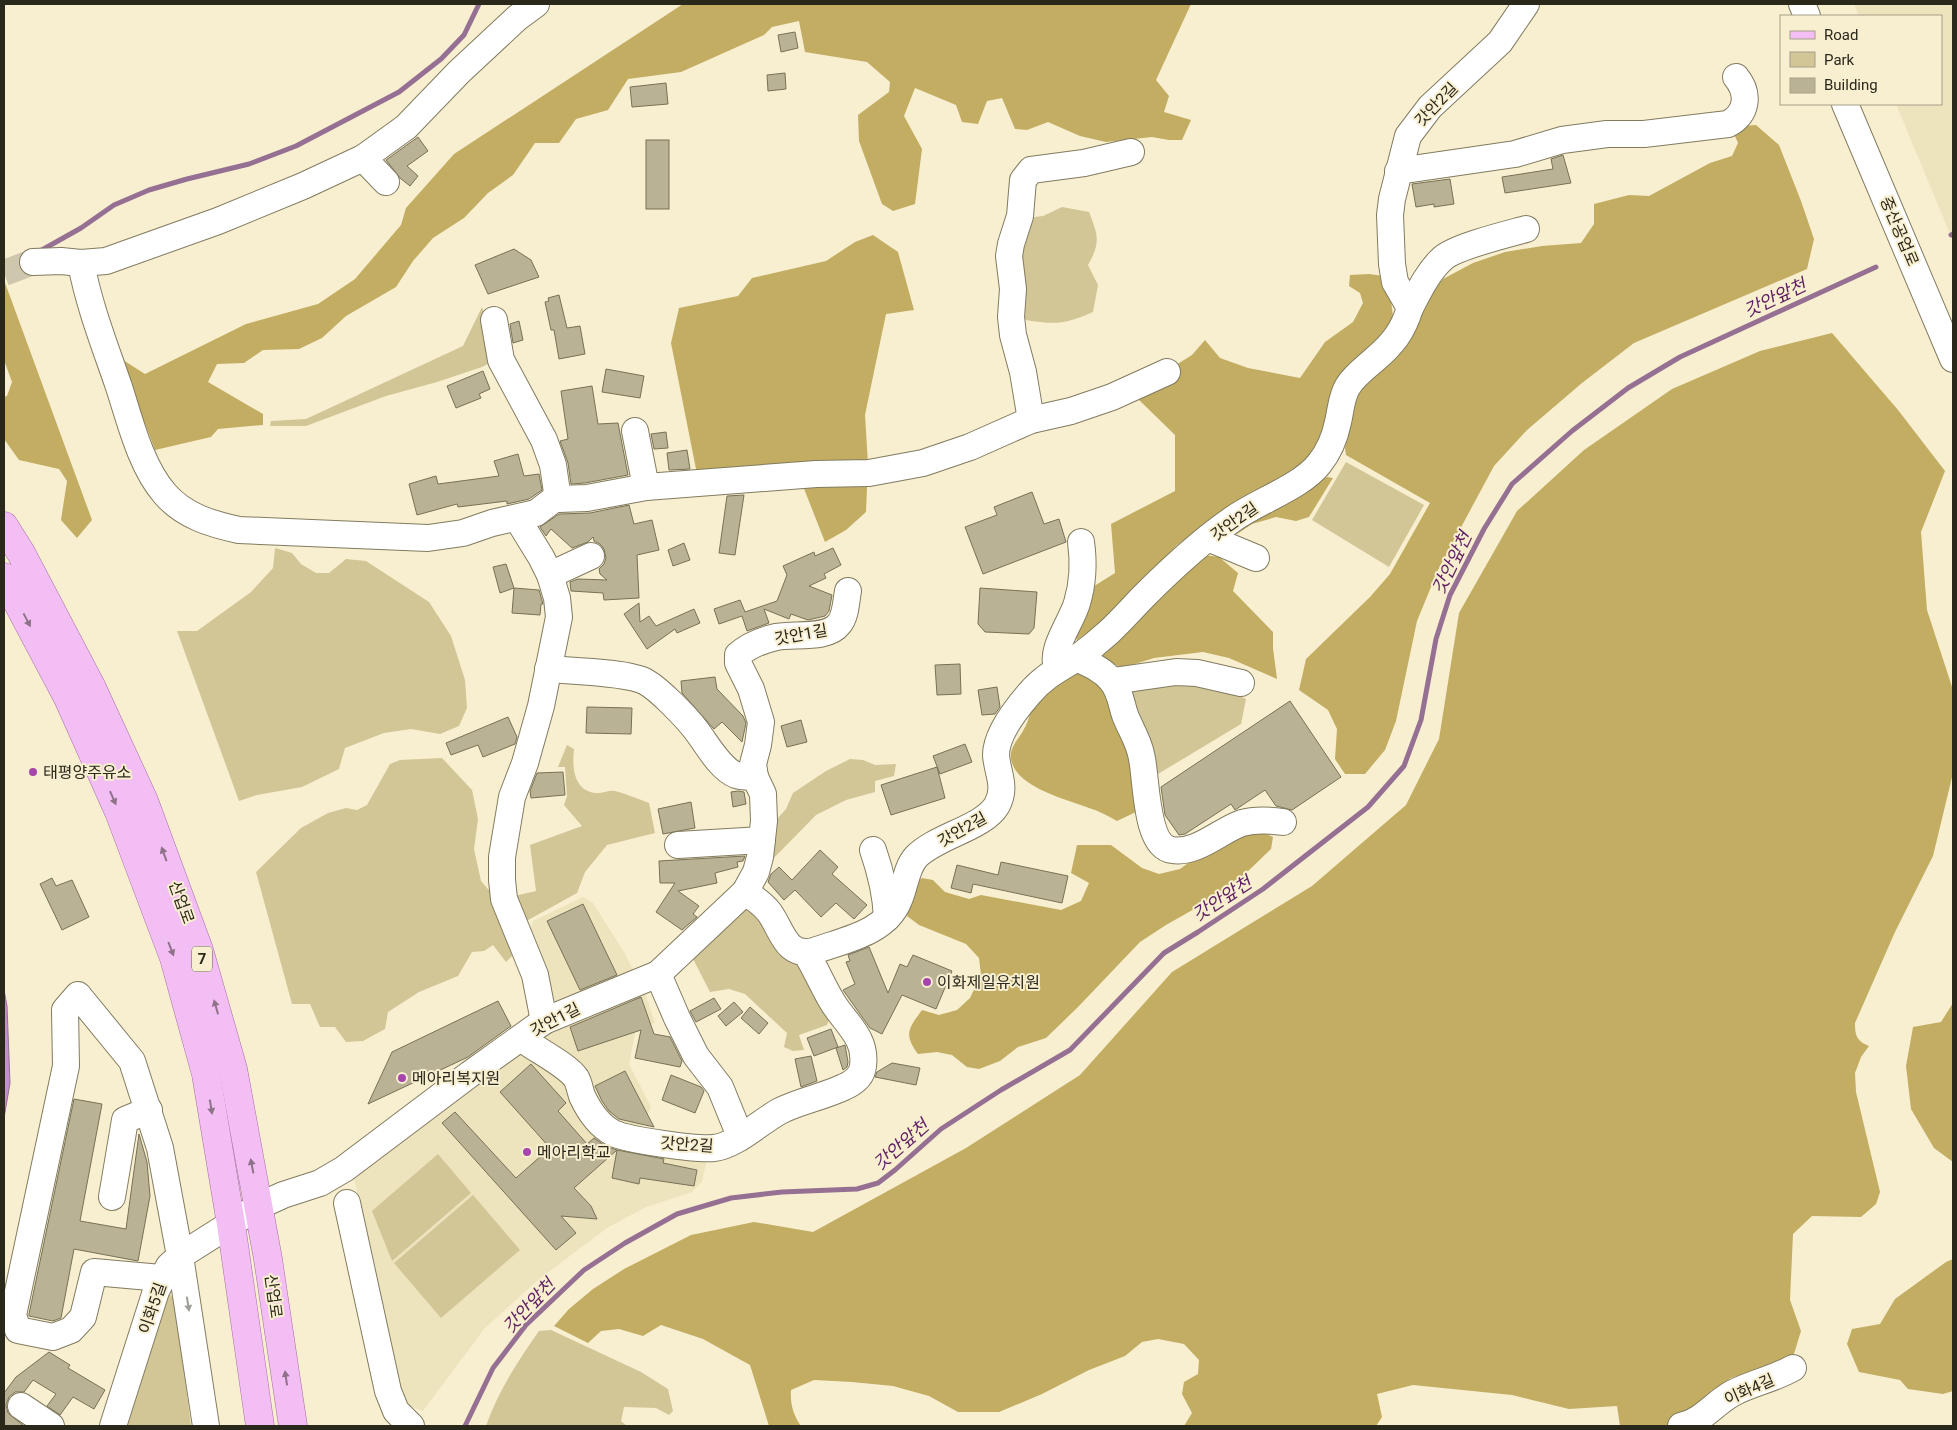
<svg xmlns="http://www.w3.org/2000/svg" width="1957" height="1430" font-family="Roboto,'Noto Sans KR',sans-serif">
  <rect width="100%" height="100%" fill="#f8efd1"/>
  <g fill="#ede3bd">
    <path d="M1854,4h99v237l-57,-137h45v-88h-82z"/>
    <path d="M583,897l10,6 31,49 21,41 10,30 -19,6 -7,35 22,43 -18,35 74,16 -5,24 -10,10 -46,15 -39,21 -69,52 -54,49 -61,82 -23,-8 -47,-230 203,-169 -12,-36 -15,-35 4,-12z"/>
  </g>
  <g fill="#d2c596">
    <path d="M1062,207l27,5c9,23 12,30 -1,53l10,20 -5,27c-28,12 -36,13 -67,8l-8,-11 -2,-51 11,-40 16,-2z"/>
    <path d="M482,307l9,27 4,26 -13,7 -45,15 -51,14 -80,30h-36l1,-5 35,-2 157,-73z"/>
    <path d="M1346,462l78,43 -35,62 -77,-47z"/>
    <path d="M275,548l17,5 9,11 15,9h13l17,-14 20,2 63,41 22,34 14,44 2,28 -8,18 -19,8 -29,-5 -27,4 -39,15 -6,21 -37,18 -45,8 -18,6 -62,-170h20l54,-39 22,-24z"/>
    <path d="M1161,681l60,5 25,13 -5,25 -88,53 -27,-88z"/>
    <path d="M567,745l7,4c-2,17 -1,41 21,44 7,1 13,-3 20,-2 12,3 23,8 34,12l6,30 -48,12 -22,27 -8,21 -56,31 -11,-27 26,-6 -6,-46 52,-19 -18,-21 3,-9 -2,-29h-7z"/>
    <path d="M442,758l30,32 6,29 -4,30 7,32 24,28 8,38 -1,9 -6,6 -13,-17 -9,6 -12,1 -14,24 -39,16 -31,20 -3,17 -22,12 -17,1 -11,-15h-15l-10,-23h-18l-36,-132 45,-44 27,-15 18,-5 11,2 10,-5 23,-41 10,-4z"/>
    <path d="M850,759l13,1 12,5 21,-1 -2,12 -19,5v11l-29,8 -30,15 -48,49 3,-38 15,-17 7,-16 33,-22z"/>
    <path d="M745,905l51,52 36,55 -5,13 -28,10 5,15 -11,1 -9,-4 3,-14 -42,-39 -16,-5 -19,3 -20,-39z"/>
    <path d="M438,1154l33,39 -79,68 -20,-50z"/>
    <path d="M473,1195l47,55 -79,68 -47,-55z"/>
    <path d="M169,1293l6,8 16,125h-64z"/>
    <path d="M551,1330l90,42 27,17 5,22 -4,4 -13,-7 -32,-1 -3,14 6,5h-141c12,-35 32,-65 53,-95z"/>
  </g>
  <g fill="#c2ad62">
    <path d="M683,4h508l-35,76 13,16 -5,16 27,8 -9,20h-13l-17,-3 -46,5 -26,-6 -32,-14 -21,8 -12,-1 -13,-31 -15,3 -9,23 -16,-2 -6,-17 -41,-17 -11,28 18,33 -7,55 -22,7 -11,-7 -23,-63 -1,-26 31,-23 1,-10 -23,-20 -62,-10 -6,-31 -27,6 -8,8 -83,37 -53,7 -20,31 -32,9 -17,24h-24l-22,32 -25,18 -24,25 -31,20 -20,23 -17,26 -50,29 -24,22 -23,11 -36,1 -19,13 -27,1 -9,18 55,32v11l-45,4 -7,8 -56,13 -35,-92 25,16 101,-50 72,-20 37,-25 46,-54 5,-17 48,-54z"/>
    <path d="M1756,125l23,20 22,56 13,38 -7,30 -173,74 -52,40 -55,47 -33,36 -56,104 -21,51 -21,100 -11,29 -20,24h-20l-10,-15 2,-30 -9,-19 -29,-20 7,-31 64,-62 20,-23 40,-71 -84,-48 -1,-7 6,-47 77,-104 15,-18 30,-16 32,-11 37,-6 39,-3 13,-19v-20l35,-9 20,1 61,-33 22,-7 6,-13 -6,-14 10,-3z"/>
    <path d="M873,235l25,17 16,58 -28,4 -21,101 3,49 -171,10 -26,-131 8,-35 59,-12 14,-18 74,-17 29,-19z"/>
    <path d="M1369,274l15,2 6,15 3,26 -11,25 -73,121 -81,47 -51,35 -64,69 -36,26 -4,-6 18,-46 24,-15 -4,-49 64,-33v-56l-38,-37 39,-33 16,-10 13,-15 15,18 28,10 52,10 25,-36 28,-20 10,-19 -3,-10 -11,-7 1,-11z"/>
    <path d="M4,280l88,240 -15,18 -16,-18 6,-39 -8,-12 -40,-9 -15,-21v-42l3,-1 5,-14 -8,-22z"/>
    <path d="M1832,333l66,77 47,61 -24,61 6,78 26,80v83l-20,83 -38,76 -40,91c0,13 2,18 14,23l-8,11 -6,16 1,19 24,100 -4,12 -15,13 -49,-1 -19,18 -3,66 11,31 -8,26 -62,21 -20,13 -26,24 -18,11h-47l-3,-20 -48,3 -57,-14 -99,-10 -36,9 5,23 -6,9h-192l8,-13 -10,-19 2,-12 14,-8 1,-14 -15,-16 -26,-5 -16,3 -17,14 -36,14 -47,24 -43,18h-41l-29,-16 -36,-10 -41,-4 -38,-2 -23,10c-1,13 2,25 10,36h-32l-19,-61 -47,-26 -42,-14 -18,11 -24,-7 -18,2 -13,12 -34,-17 15,-17 24,-20 31,-20 67,-34 63,-13 59,10 153,-84 114,-73 92,-103 140,-86 94,-81 33,-66 20,-126 58,-102 67,-61 88,-61 88,-38z"/>
    <path d="M1327,477l6,1 -24,39 -13,4 -20,-4 -24,7 -15,10 -5,-3z"/>
    <path d="M861,480l6,7 -1,25 -20,18 -21,12 -24,-61z"/>
    <path d="M1198,554l21,3 19,16 -5,18 40,41v16l4,31 -48,-21 -26,-6 -49,6 -32,10 -23,-12z"/>
    <path d="M1079,670l31,24 25,75 1,43 -19,9c-9,-5 -18,-10 -28,-13 -23,-9 -73,-20 -78,-49 -2,-12 8,-20 13,-30 6,-10 7,-22 13,-32 5,-9 32,-21 42,-27z"/>
    <path d="M1254,831l9,1 10,5 -2,12 -26,25 -49,34 -30,17 -26,17 -62,65 -32,31 -28,9 -18,14 -21,8 -12,-2 -15,-12 -15,-3 -19,2c-15,-20 -9,-26 4,-44l17,5 18,-5 13,-12 11,-23 -2,-17 -13,-14 -47,-19 -12,-9 9,-33 6,-5 11,2 12,12 24,7 12,-4 80,15 20,-9 8,-18 -18,-10 6,-28h34l31,23 17,6 21,-5 27,-20z"/>
    <path d="M1953,1003v159l-19,-14 -23,-39 -5,-43 7,-39 28,-5z"/>
    <path d="M1953,1259v132l-10,3 -35,-5 -8,-9 -41,-8 -12,-28 5,-15 28,-5 15,-25 51,-37z"/>
  </g>
  <path fill="#c58fc7" stroke="#967093" d="M4,990l3,16 3,77 -6,35z"/>
  <g fill="none" stroke-linecap="round" stroke-linejoin="round">
    <g stroke="#967093" stroke-width="5">
      <path d="M1951,235l2,-1"/>
      <path d="M40,251l41,-23 33,-23 35,-15 38,-11 62,-15 47,-18 103,-54 42,-33 23,-24 15,-31"/>
      <path d="M465,1426l28,-58 33,-43 58,-55 41,-27 52,-29 54,-16 51,-6 75,-3 21,-6 17,-13 46,-41 60,-39 69,-40 94,-97 34,-21 65,-43 105,-82 36,-41 17,-46 15,-81 14,-44 34,-66 28,-45 60,-53 56,-43 52,-31 196,-90"/>
    </g>
  </g>
  <g fill="#bab295" stroke="#787156">
    <path d="M795,32l3,16 -17,4 -3,-17z"/>
    <path d="M785,73l1,16 -18,2 -1,-16z"/>
    <path d="M666,83l2,21 -36,3 -2,-20z"/>
    <path d="M418,137l10,14 -21,15 11,10 -8,10 -10,-8 -14,-18z"/>
    <rect x="646" y="140" width="23" height="69"/>
    <path d="M1563,155l8,28 -66,10 -3,-16 51,-8 -2,-10z"/>
    <path d="M1450,179l4,25 -20,3v-3l-18,3 -4,-23z"/>
    <path d="M514,249l17,11 8,17 -51,17 -13,-29z"/>
    <path d="M559,295l8,33 13,-2 5,28 -26,5 -5,-29h-3l-6,-28 4,-1 -1,-3z"/>
    <path d="M519,321l4,19 -10,3 -3,-19z"/>
    <path d="M606,369l38,7 -4,22 -38,-6z"/>
    <path d="M483,371l7,18 -11,5 2,4 -25,10 -9,-22z"/>
    <path d="M592,386l6,38 20,-1 10,52 -43,8 -14,1 -3,-21 -8,-22 8,-2 -7,-48z"/>
    <path d="M666,432l2,16 -14,1 -3,-15z"/>
    <path d="M687,450l3,19 -21,1 -2,-17z"/>
    <path d="M518,454l6,22 15,-2 3,16 -13,9 -22,5v-3l-49,6 -1,-3 -40,11 -8,-31 27,-8 2,8 61,-8 -5,-15z"/>
    <path d="M1032,492l12,32 15,-5 7,23 -83,32 -18,-47 32,-12 -3,-8z"/>
    <path d="M744,495l-9,60 -16,-2 8,-57z"/>
    <path d="M629,505l5,19 18,-4 7,30 -22,5 2,43 -35,2 -1,-7 -32,-2 -1,-9 8,-3 29,1 -7,-6 -1,-5 5,-5 2,-6 -2,-9 -4,-5 -6,-3 -1,-4 -5,5 -16,6 -21,-19 -5,7 -6,-9 19,-13 31,-1z"/>
    <path d="M684,543l6,17 -17,6 -5,-16z"/>
    <path d="M833,548l8,17 -17,9 2,4 -17,8 23,9 -3,16 -4,5 -17,4 -17,-6 -2,5 -25,-10 5,14 -22,8 -5,-15 -23,8 -5,-15 26,-9 5,12 32,-11 10,-26 -4,-9 31,-14 1,4z"/>
    <path d="M506,564l8,24 -14,5 -7,-26z"/>
    <path d="M514,588l25,2 4,14h-2l-1,11 -28,-2z"/>
    <path d="M980,588l57,4 -3,36 -5,6 -44,-2 -7,-8z"/>
    <path d="M639,603l1,19 9,-6 7,10 38,-17 6,14 -23,10 -2,-4 -28,20 -23,-35z"/>
    <path d="M960,664l1,30 -24,1 -2,-30z"/>
    <path d="M715,677l2,12 26,27 3,7 -4,19 -20,-20 -8,7 -32,-36 -1,-12z"/>
    <path d="M997,687l3,20 -5,7 -13,1 -4,-25z"/>
    <path d="M1290,701l51,76 -49,33 -16,-4 -11,-16 -30,20 -4,-6 -46,30 -6,1 -14,-20 -4,-28z"/>
    <path d="M587,707l45,1 -1,26 -45,-1z"/>
    <path d="M508,717l9,20 -2,7 -32,13 -5,-12 -27,10 -5,-12z"/>
    <path d="M801,720l6,22 -20,5 -6,-21z"/>
    <path d="M965,744l7,18 -32,12 -7,-18z"/>
    <path d="M937,767l8,31 -54,17 -10,-30z"/>
    <path d="M563,772l2,23 -34,3 -1,-7 7,-18z"/>
    <path d="M738,791l6,1 2,12 -13,3 -2,-15z"/>
    <path d="M691,802l4,26 -32,6 -5,-25z"/>
    <path d="M820,850l18,17 -6,7 35,31 -13,14 -18,-16 -15,14 -26,-27 -11,10 -16,-18 3,-8 8,-7 13,13z"/>
    <path d="M745,856l-2,5 -6,1 1,5 -23,6 2,10 -39,8 21,15 -6,8 4,3 -15,13 -26,-18 19,-29h-15l-1,-22z"/>
    <path d="M1001,862l67,14 -6,27 -89,-19 -2,9 -20,-5 6,-23 41,10z"/>
    <path d="M52,878l4,8 16,-6 17,37 -27,13 -22,-46z"/>
    <path d="M583,904l34,71 -37,15 -33,-69z"/>
    <path d="M869,947l19,46 12,-29 7,3 6,-12 39,16 -16,38 -34,-14 -20,39 -12,-6 -27,-38 12,-6 -9,-22 4,-1 -2,-6z"/>
    <path d="M641,997l13,37 16,3 12,24 -2,6 -45,-9 6,-28 -63,21 -8,-24z"/>
    <path d="M714,998l7,11 -25,13 -6,-11z"/>
    <path d="M498,1001l13,25 -43,31 -100,47 24,-52z"/>
    <path d="M734,1002l9,10 -17,14 -8,-10z"/>
    <path d="M750,1007l18,16 -9,11 -18,-16z"/>
    <path d="M831,1029l7,18 -24,9 -7,-18z"/>
    <path d="M845,1045l3,17 -1,5 -4,3 -7,-22z"/>
    <path d="M811,1056l6,25 -16,6 -6,-28z"/>
    <path d="M892,1063l28,5 -4,17 -41,-8 2,-5z"/>
    <path d="M531,1064l35,39 -8,8 29,33 7,-6 11,8 12,4 -43,38 17,18 6,13 -36,-3 15,17 -20,17 -114,-127 13,-11 61,66 34,-30 -50,-56z"/>
    <path d="M625,1071l29,56 -35,-8 -10,-8 -7,-10 -7,-15z"/>
    <path d="M671,1075l30,12 3,4 -9,22 -33,-13z"/>
    <path d="M74,1099l28,5 -22,117 46,8 13,-95 8,28 3,34 -12,65 -64,-12 -13,69 -8,3 -24,-5v-2z"/>
    <path d="M617,1150l47,9 -1,4 34,7 -3,16 -54,-8 -1,6 -27,-6z"/>
    <path d="M49,1352l21,13 -2,3 37,22 -11,19 -21,-12 -13,18 -13,-9 9,-12 -23,-14 -9,12h-9l-6,5 -3,8 2,8 16,13h-20v-33l12,-16z"/>
  </g>
  <g fill="none" stroke-linecap="round" stroke-linejoin="round">
    <path stroke="#cfc7ad" stroke-width="26" stroke-dasharray="26 13" stroke-linecap="butt" d="M4,273l29,-11"/>
    <g stroke="#827b5f" stroke-width="28">
      <g id="minor">
        <path d="M1802,4l5,12"/>
        <path d="M1845,104l108,255"/>
        <path d="M363,158l23,24"/>
        <path d="M1398,171l117,-17 47,-14 45,-6h37l84,-10c19,-10 22,-30 8,-47"/>
        <path d="M33,262l28,-1 20,2 25,-2 112,-40 85,-35 60,-28 43,-31 53,-55 58,-54 19,-14"/>
        <path d="M81,263c8,43 24,83 38,124 11,34 22,80 46,107 19,22 46,30 74,36l189,8 35,-5 29,-10 44,-10 17,-13 5,-1 29,-1 59,-11 170,-13 53,-1 54,-10 47,-16 61,-27 40,-9 41,-14 55,-25"/>
        <path d="M1410,308c9,-17 18,-36 32,-49 12,-12 66,-25 84,-30"/>
        <path d="M494,320l7,40 43,80 9,25 5,34"/>
        <path d="M1031,420l-8,-48 -10,-37 -2,-18 2,-28 -4,-33 2,-12 9,-28 3,-36 8,-10 53,-7 47,-11"/>
        <path d="M635,431l11,56"/>
        <path d="M517,518l24,39 9,18 7,23 2,19 -18,89 -16,57 -13,34 -10,60v23l2,19 31,76 9,46"/>
        <path d="M1208,538l48,20"/>
        <path d="M550,575l41,-19"/>
        <path d="M1076,658c13,6 26,11 35,22 9,10 10,23 14,35 5,13 13,25 16,39 6,21 3,92 31,96 25,4 47,-19 70,-27 14,-4 27,-3 41,-1"/>
        <path d="M1057,668c-7,-19 14,-45 20,-65 6,-20 7,-40 4,-61"/>
        <path d="M548,669c23,2 80,3 98,13 14,8 40,35 50,48 10,13 24,39 40,45 6,2 13,2 19,2"/>
        <path d="M1113,681l63,-9 21,1 44,10"/>
        <path d="M678,845l84,-5"/>
        <path d="M873,850c8,23 13,44 14,68"/>
        <path d="M745,892c9,6 17,11 24,20 13,17 16,46 45,39 30,-11 72,-18 85,-51 6,-13 7,-32 17,-43 20,-21 68,-29 81,-52 10,-18 0,-33 -1,-50 0,-21 20,-46 33,-61 14,-17 30,-25 48,-36 11,-8 22,-17 32,-26 13,-12 24,-25 36,-37 27,-27 56,-54 88,-76 25,-18 68,-32 86,-55 9,-11 16,-27 19,-42 3,-12 3,-25 10,-36 6,-10 17,-18 26,-26 19,-16 29,-29 36,-52l-15,-26 -3,-18 -2,-49 2,-16 16,-63 22,-29 70,-65 26,-38"/>
        <path d="M658,974l19,44 19,38 24,31 20,49"/>
        <path d="M521,1038c15,12 45,26 55,40 3,5 4,12 6,18 7,15 16,29 31,37 14,7 85,17 101,15 21,-2 46,-26 66,-37 19,-10 43,-14 64,-24 9,-4 18,-10 19,-21 1,-8 0,-18 -4,-26 -6,-13 -18,-24 -26,-37 -10,-16 -17,-34 -27,-50"/>
        <path d="M112,1197l13,-77 24,-10"/>
        <path d="M347,1203l41,188 8,20 15,15"/>
        <path d="M161,1278l-67,-6 -11,45 -12,13 -18,7 -35,-7 -5,-15 53,-249 -1,-56 13,-15 54,66 28,87 20,108 26,170"/>
        <path d="M21,1406l30,20"/>
        <path d="M113,1426l43,-135 13,-25 11,-10 79,-50 24,-11 37,-12 24,-14 126,-95 74,-53 114,-47 87,-82 11,-20 4,-15 4,-36 -1,-27 -8,-17 -2,-13 5,-19 3,-23 -10,-33 -13,-26v-8c10,-9 25,-15 38,-18 17,-4 51,3 63,-13 7,-8 7,-23 9,-33"/>
        <path d="M1681,1426c22,-5 32,-22 52,-33 19,-10 41,-14 60,-25"/>
      </g>
    </g>
    <g stroke="#a66da4" stroke-width="29">
      <g id="major">
        <path d="M4,526l17,27 71,135 52,113 55,149 34,119 35,190 25,167"/>
        <path d="M4,577l64,121 51,114 55,146 32,116 25,150 29,202"/>
      </g>
    </g>
    <use href="#minor" stroke="#fff" stroke-width="26"/>
    <use href="#major" stroke="#f2bef4" stroke-width="28"/>
  </g>
  <defs><path id="oneway-solid" d="M-6-.8H1V-3.2L6.5 0L1 3.2V.8H-6Z" transform="scale(1.25)"/></defs>
  <g fill="#8e7288">
    <use href="#oneway-solid" transform="translate(27 620) rotate(62)"/>
    <use href="#oneway-solid" transform="translate(113 798) rotate(66)"/>
    <use href="#oneway-solid" transform="translate(164 854) rotate(-110)"/>
    <use href="#oneway-solid" transform="translate(171 949) rotate(69)"/>
    <use href="#oneway-solid" transform="translate(216 1007) rotate(-106)"/>
    <use href="#oneway-solid" transform="translate(211 1107) rotate(81)"/>
    <use href="#oneway-solid" transform="translate(252 1166) rotate(-101)"/>
    <use href="#oneway-solid" transform="translate(286 1378) rotate(-98)"/>
  </g>
  <use fill="#9f9e98" href="#oneway-solid" transform="translate(188 1304) rotate(81)"/>
  <g fill="#a645ac" stroke="#f8efd1" stroke-width="2">
    <circle cx="33" cy="772" r="5"/>
    <circle cx="927" cy="982" r="5"/>
    <circle cx="402" cy="1078" r="5"/>
    <circle cx="527" cy="1152" r="5"/>
  </g>
  <g text-anchor="middle" stroke-width="4" stroke-linejoin="round" paint-order="stroke">
    <rect fill="#f8efd1" stroke="#686352" stroke-width="1" x="192" y="946.5" width="20" height="25" rx="4"/>
    <g font-size="15" font-weight="bold" fill="#2a271b">
      <text x="202" y="964">7</text>
    </g>
    <g font-size="16" fill="#2a271b" stroke="#f8efd1">
      <text transform="translate(1436 104) rotate(-46)" y="6">갓안2길</text>
      <text transform="translate(1900 231) rotate(67)" y="6">중산공업로</text>
      <text transform="translate(1234 521) rotate(-35)" y="6">갓안2길</text>
      <text transform="translate(801 634) rotate(-10)" y="6">갓안1길</text>
      <text transform="translate(962 829) rotate(-29)" y="6">갓안2길</text>
      <text transform="translate(182 902) rotate(70)" y="6">산업로</text>
      <text transform="translate(555 1019) rotate(-27)" y="6">갓안1길</text>
      <text transform="translate(687 1144) rotate(4)" y="6">갓안2길</text>
      <text transform="translate(274 1296) rotate(82)" y="6">산업로</text>
      <text transform="translate(152 1308) rotate(-71)" y="6">이화5길</text>
      <text transform="translate(1749 1389) rotate(-24)" y="6">이화4길</text>
    </g>
    <g font-size="16" fill="#2a271b" stroke="#f8efd1" text-anchor="start">
      <text x="43" y="778">태평양주유소</text>
      <text x="937" y="988">이화제일유치원</text>
      <text x="412" y="1084">메아리복지원</text>
      <text x="537" y="1158">메아리학교</text>
    </g>
    <g font-size="18" font-style="italic" fill="#5e1e61" stroke="#f8efd1">
      <text transform="translate(1775 298) rotate(-25)" y="6">갓안앞천</text>
      <text transform="translate(1452 563) rotate(-64)" y="6">갓안앞천</text>
      <text transform="translate(1222 899) rotate(-33)" y="6">갓안앞천</text>
      <text transform="translate(901 1145) rotate(-41)" y="6">갓안앞천</text>
      <text transform="translate(529 1306) rotate(-47)" y="6">갓안앞천</text>
    </g>
  </g>
  <rect width="1957" height="1430" fill="none" stroke="#2a271b" stroke-width="10"/>
  <rect x="1780" y="15" width="162" height="90" fill="#f8efd1" stroke="#a69f88"/>
  <rect x="1790" y="31" width="25" height="8" fill="#f2bef4" stroke="#a69f88"/>
  <text x="1824" y="40" font-size="15" fill="#2a271b">Road</text>
  <rect x="1790" y="52" width="25" height="15" fill="#d2c596" stroke="#a69f88"/>
  <text x="1824" y="65" font-size="15" fill="#2a271b">Park</text>
  <rect x="1790" y="78" width="25" height="15" fill="#bab295" stroke="#a69f88"/>
  <text x="1824" y="90" font-size="15" fill="#2a271b">Building</text>
</svg>
